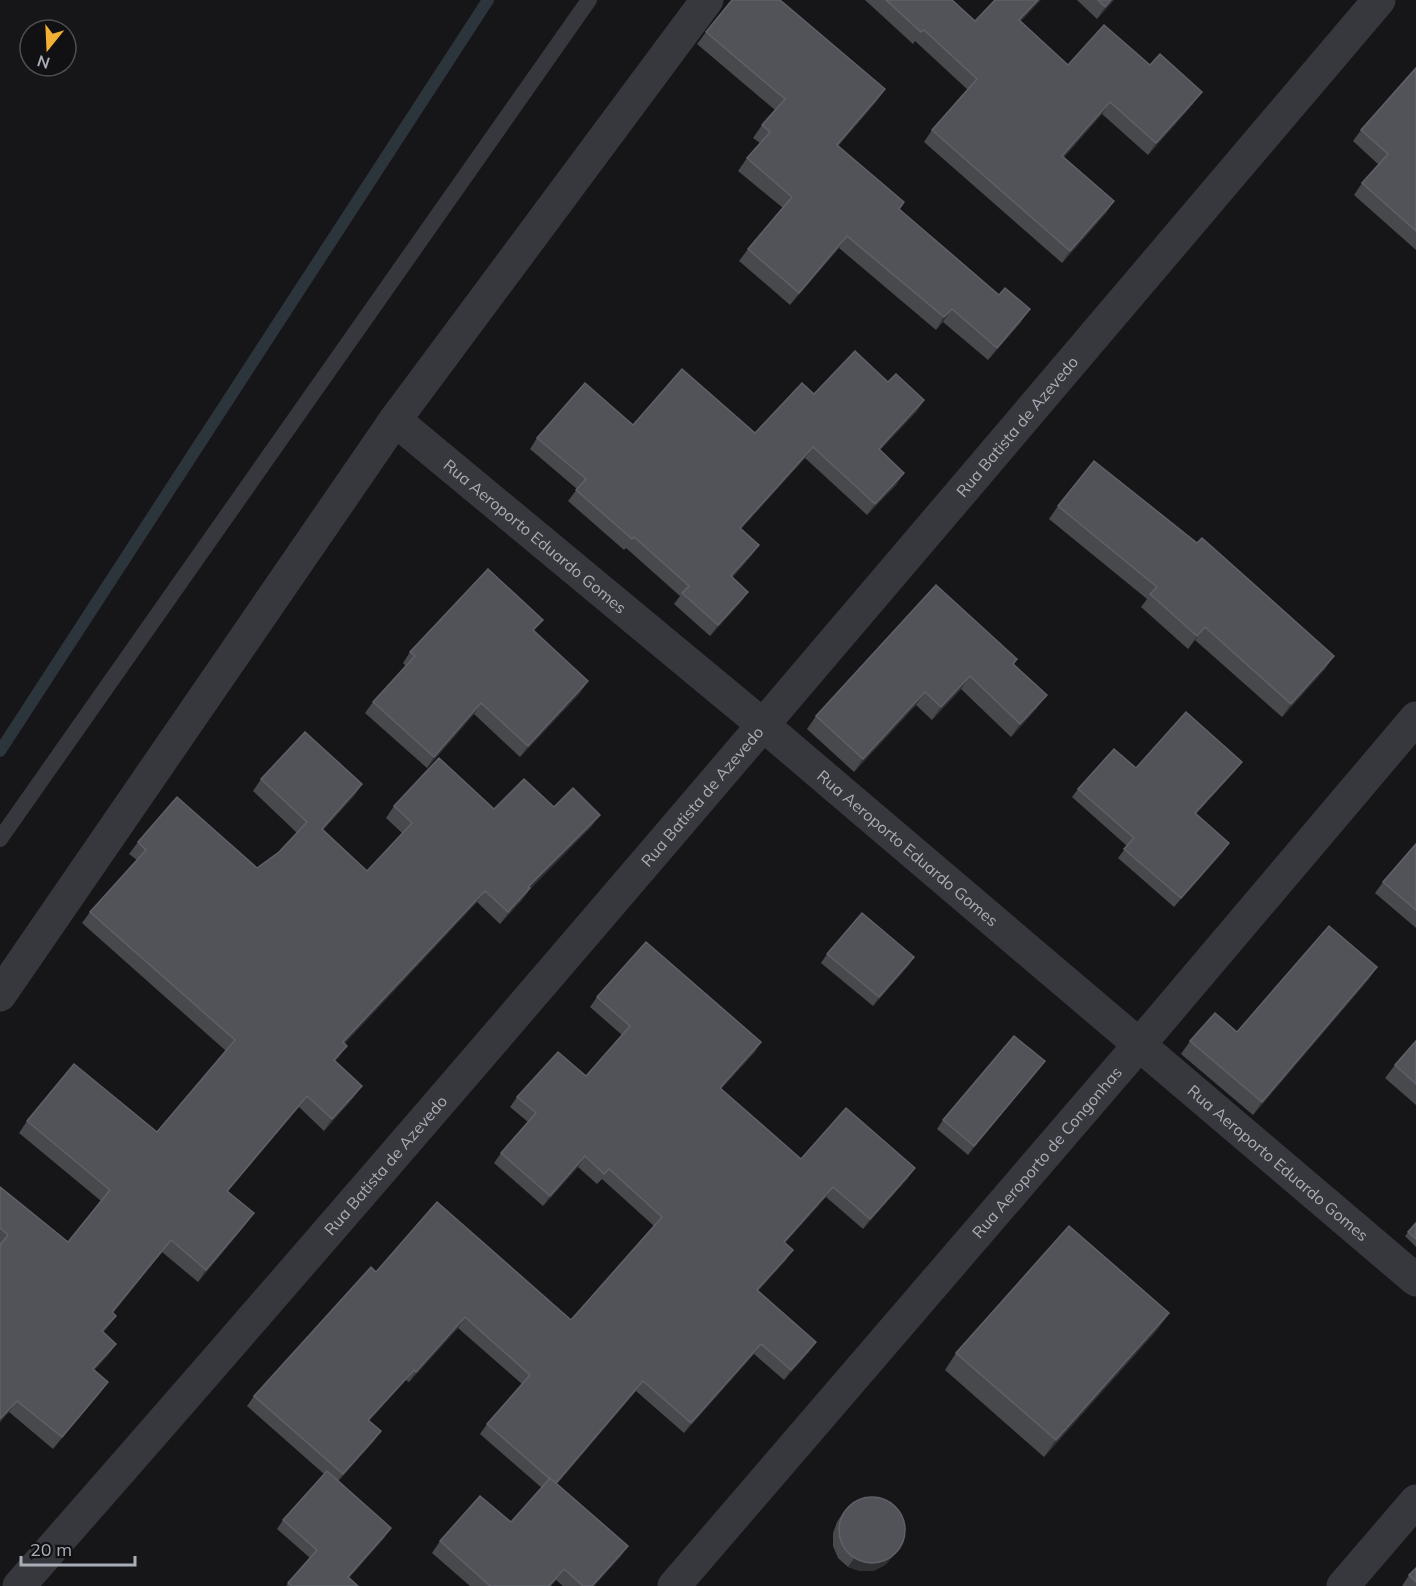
<svg xmlns="http://www.w3.org/2000/svg" width="1416" height="1586" font-family="Mulish,sans-serif">
  <rect width="100%" height="100%" fill="#161618"/>
  <g fill="none" stroke-linecap="round" stroke-linejoin="round">
    <path stroke="#2c353c" stroke-width="12" d="M0,751l488,-751"/>
    <path stroke="#37383d" stroke-width="16" d="M0,839l589,-839"/>
    <g stroke="#37383d" stroke-width="33">
      <path id="s1" d="M395,420l368,305 653,555"/>
      <path d="M0,995l395,-575 312,-420"/>
      <path id="s2" d="M674,1586l465,-541 277,-327"/>
      <path d="M1343,1586l73,-85"/>
    </g>
    <path stroke="#37383d" stroke-width="33" id="s3" d="M19,1586c460,-523 909,-1055 1360,-1586"/>
  </g>
  <g fill="#47494d">
    <path d="M865,0h87l23,21h46l47,44 125,39 -45,51 -46,-41 -38,43 50,44 -8,12 -44,50 -138,-121 8,-12 36,-40 -53,-49 -2,3z"/>
    <path d="M1077,0h37l-17,19z"/>
    <path d="M706,32l179,57 -9,13 -38,44 61,63 122,113 -33,38 -45,-38 -7,8 -97,-82 -49,57 -51,-44 9,-12 35,-41 -45,-37 9,-13 13,-15 -7,-5 9,-13 13,-15 -78,-66z"/>
    <path d="M1416,68v182l-62,-55 8,-12 17,-18 -26,-24 8,-11z"/>
    <path d="M888,382l36,18 -7,11 -37,39 17,34 -30,31 -62,-57 -64,71 18,16 -8,11 -19,22 16,14 -8,11 -30,33 -36,-32 6,-8 -54,-48 -2,2 -56,-49 9,-12 -47,-40 7,-11 96,-13 122,8 59,-39z"/>
    <path d="M1058,506l276,150 -9,13 -43,48 -87,-77 -7,9 -47,-42 6,-8 -98,-80z"/>
    <path d="M534,632l54,49 -8,12 -60,64 -46,-43 -47,54 -62,-55 8,-11 33,-36 -3,-3 7,-11z"/>
    <path d="M1017,659l-4,5 24,44 -26,29 -50,-48 -29,31 -16,-15 -62,67 -47,-43 9,-13z"/>
    <path d="M1136,768l99,3 -39,43 27,38 -49,55 -56,-49 9,-12 -55,-49 6,-8z"/>
    <path d="M261,779l101,5 -8,12 -31,34 44,41 35,-38 -16,-15 8,-12 100,3 60,-2 38,19 -62,63 -8,11 -22,24 -23,-22 -133,142 -5,13 -4,4 19,36 -30,34 -25,-24 -71,84 18,33 -48,58 -36,-30 -49,61 3,3 -13,17 13,11 -8,11 -14,15 14,12 -8,11 -47,56 -44,-37 -9,10v-235l68,55 33,-41 -82,-68 8,-12 130,11 69,-81 -144,-128 8,-11 47,-52 -8,-6 9,-12 119,26 22,-16 18,-19 -44,-42z"/>
    <path d="M1416,844v84l-41,-35 8,-11z"/>
    <path d="M827,954l87,3 -6,9 -35,40 -52,-43z"/>
    <path d="M1377,967l-9,13 -115,135 -72,-61 9,-13 47,-9z"/>
    <path d="M597,997l164,45 -7,11 -33,36 80,70 107,19 -45,51 -37,-32 -41,46 1,17 -28,31 51,61 -25,28 -30,-26 -70,79 -48,-42 -79,93 71,62 -8,11 -26,29h-31l-7,-6 -5,6h-81l-38,-33 8,-12 71,-19 31,-34 -62,-54 7,-10 35,-40 -64,-56 -49,54 -3,-2 -37,41 12,10 -7,10 -36,40 47,56 -36,41 9,8h-72l24,-28 -33,-29 6,-9 41,-46 -77,-68 7,-10 122,-124 195,48 83,-94 -52,-47 -5,5 -19,-17 -35,39 -49,-43 7,-10 27,-31 -18,-15 7,-10 69,-21 36,-41 -32,-28z"/>
    <path d="M1416,1041v64l-31,-27 10,-13z"/>
    <path d="M1045,1061l-7,9 -70,85 -31,-26 6,-9z"/>
    <path d="M1416,1223v24l-11,-11z"/>
    <path d="M1169,1313l-12,17 -113,127 -99,-87 11,-17z"/>
    <path d="M843,1513l50,43 -8,9 -12,6h-13l-12,-4 -10,-9 -5,-12v-13l4,-11z"/>
    <path d="M1416,1568v18h-14l7,-11z"/>
  </g>
  <g fill="#2f3033">
    <path d="M1038,0h3l-30,32 8,-12z"/>
    <path d="M1111,0h3l-17,19 8,-12z"/>
    <path d="M885,89l-9,13 -48,56 9,-13z"/>
    <path d="M1202,92l-9,12 -45,51 8,-12z"/>
    <path d="M1110,102l-8,12 -48,53 8,-11z"/>
    <path d="M1114,201l-8,12 -44,50 8,-12z"/>
    <path d="M847,236l-8,12 -49,57 9,-12z"/>
    <path d="M952,309l-9,13 -7,8 8,-13z"/>
    <path d="M1030,309l-9,13 -33,38 9,-12z"/>
    <path d="M924,400l-7,11 -46,49 8,-11z"/>
    <path d="M813,447l-8,11 -73,81 8,-11z"/>
    <path d="M904,473l-7,11 -30,31 8,-11z"/>
    <path d="M759,545l-8,11 -28,32 8,-12z"/>
    <path d="M748,592l-8,11 -30,33 8,-11z"/>
    <path d="M1205,627l-10,13 -7,9 9,-13z"/>
    <path d="M1334,656l-9,13 -43,48 9,-13z"/>
    <path d="M970,676l-9,13 -29,31 9,-13z"/>
    <path d="M588,681l-8,12 -60,64 8,-11z"/>
    <path d="M925,692l-9,13 -62,67 9,-13z"/>
    <path d="M1047,695l-10,13 -26,29 9,-13z"/>
    <path d="M481,703l-7,11 -47,54 7,-11z"/>
    <path d="M1242,762l-7,9 -47,51 7,-9z"/>
    <path d="M362,784l-8,12 -40,44 8,-11z"/>
    <path d="M600,815l-8,11 -62,63 -8,11 -22,24 28,-37z"/>
    <path d="M1229,843l-6,9 -49,55 7,-9z"/>
    <path d="M485,891l-8,11 -142,152 8,-12z"/>
    <path d="M914,957l-6,9 -35,40 6,-9z"/>
    <path d="M1377,967l-9,13 -115,135 9,-13z"/>
    <path d="M761,1042l-7,11 -41,45 7,-10z"/>
    <path d="M347,1046l-8,11 -13,14 8,-11z"/>
    <path d="M1045,1061l-7,9 -70,85 6,-9z"/>
    <path d="M362,1086l-8,11 -30,34 8,-12z"/>
    <path d="M307,1096l-8,11 -80,95 8,-11z"/>
    <path d="M585,1156l-7,11 -35,39 7,-10z"/>
    <path d="M915,1168l-7,10 -45,51 7,-10z"/>
    <path d="M833,1187l-7,10 -49,55 7,-10z"/>
    <path d="M254,1213l-8,11 -48,58 8,-12z"/>
    <path d="M171,1240l-9,12 -58,71 8,-11z"/>
    <path d="M793,1250l-7,10 -36,40 7,-10z"/>
    <path d="M1169,1313l-12,17 -113,127 12,-17z"/>
    <path d="M116,1316l-8,11 -14,16 8,-12z"/>
    <path d="M465,1317l-7,11 -49,54 7,-10z"/>
    <path d="M816,1342l-7,10 -25,28 7,-10z"/>
    <path d="M116,1344l-8,11 -23,26 8,-12z"/>
    <path d="M761,1344l-7,10 -70,79 7,-10z"/>
    <path d="M414,1370l-8,10 -45,50 7,-10z"/>
    <path d="M643,1381l-7,10 -88,103 7,-10z"/>
    <path d="M108,1382l-8,11 -47,56 9,-12z"/>
    <path d="M17,1401l-8,11 -9,10v-3z"/>
    <path d="M381,1431l-7,10 -38,43 7,-10z"/>
    <path d="M391,1528l-6,9 -43,49 6,-9z"/>
    <path d="M628,1546l-8,11 -26,29h-2z"/>
    <path d="M900,1547l-7,9 -8,9 -12,6h-13l-12,-4 6,-9z"/>
    <path d="M564,1569l-13,17h-2z"/>
  </g>
  <g fill="#525359" stroke="#5f6168" stroke-width="1.5">
    <path d="M732,0h48l105,89 -48,56 67,57 -5,7 100,86 6,-7 25,21 -33,39 -45,-39 -8,8 -97,-81 -48,57 -51,-44 44,-52 -45,-39 23,-26 -8,-7 23,-26 -79,-67z"/>
    <path d="M886,0h66l23,21 20,-21h43l-19,20 49,45 36,-40 46,40 10,-11 42,38 -46,51 -46,-41 -48,54 52,45 -44,50 -138,-121 45,-51 -53,-49 -3,2z"/>
    <path d="M1098,0h13l-6,7z"/>
    <path d="M1416,68v163l-54,-48 26,-29 -27,-24z"/>
    <path d="M855,351l33,31 8,-8 28,26 -45,49 25,24 -29,31 -62,-57 -73,81 19,17 -28,31 17,16 -30,33 -36,-32 7,-7 -55,-49 -2,2 -56,-49 10,-11 -49,-41 48,-55 48,42 49,-56 73,64 47,-50 12,11z"/>
    <path d="M1094,461l103,82 5,-5 132,118 -43,48 -86,-77 -8,9 -47,-42 7,-7 -99,-81z"/>
    <path d="M488,569l55,51 -10,10 55,51 -60,65 -47,-43 -47,54 -61,-55 42,-46 -5,-4z"/>
    <path d="M936,585l81,74 -4,5 34,31 -27,29 -50,-48 -29,31 -16,-15 -62,67 -47,-43z"/>
    <path d="M1186,712l56,50 -47,51 34,30 -48,55 -57,-49 10,-11 -56,-49 36,-40 22,19z"/>
    <path d="M305,732l57,52 -40,45 45,42 45,-48 -18,-17 45,-48 55,51 30,-30 30,28 19,-19 27,27 -72,72 2,1 -22,24 -23,-21 -142,151 4,4 -13,14 28,26 -30,33 -25,-23 -80,95 27,22 -48,57 -35,-30 -59,72 4,4 -14,15 14,13 -23,25 15,13 -46,55 -45,-36 -17,18v-174l8,-10 -8,-7v-41l68,55 42,-52 -83,-69 47,-57 83,68 78,-92 -145,-128 56,-62 -8,-8 39,-45 80,71 22,-16 28,-30 -46,-43z"/>
    <path d="M1416,844v66l-33,-28z"/>
    <path d="M862,913l52,44 -35,40 -52,-43z"/>
    <path d="M1329,926l48,41 -115,135 -72,-61 25,-28 22,19z"/>
    <path d="M646,942l115,100 -41,46 81,71 45,-51 69,60 -45,51 -37,-32 -49,55 9,8 -36,40 59,52 -25,28 -30,-26 -70,79 -48,-42 -87,102 -6,-5v1l-63,-55 43,-49 -65,-58 -49,55 -2,-2 -46,50 13,11 -38,43 -89,-78 117,-129 5,5 61,-70 134,118 91,-103 -53,-48 -5,5 -19,-18 -35,40 -49,-43 35,-40 -19,-16 41,-45 28,24 44,-50 -33,-29z"/>
    <path d="M1014,1036l31,25 -71,85 -31,-26z"/>
    <path d="M1416,1041v43l-21,-19z"/>
    <path d="M1416,1223v16l-8,-7z"/>
    <path d="M1069,1226l100,87 -113,127 -100,-87z"/>
    <path d="M327,1471l64,57 -43,49 10,9h-66l-4,-3 29,-33 -34,-30z"/>
    <path d="M550,1478l78,68 -36,40h-9l-19,-17 -15,17h-59l-50,-45 40,-45 31,26z"/>
    <circle cx="872" cy="1530" r="33"/>
    <path d="M1416,1568v14l-7,-7z"/>
  </g>
  <g text-anchor="middle" stroke-width="4.5" stroke-linejoin="round" paint-order="stroke">
    <g font-size="16" fill="#a8adb8" stroke="#111113">
      <text dy="6" stroke="none"><textPath href="#s3" startOffset="1530">Rua Batista de Azevedo</textPath></text>
      <text dy="6" stroke="none"><textPath href="#s1" startOffset="182">Rua Aeroporto Eduardo Gomes</textPath></text>
      <text dy="6" stroke="none"><textPath href="#s3" startOffset="1044">Rua Batista de Azevedo</textPath></text>
      <text dy="6" stroke="none"><textPath href="#s1" startOffset="668">Rua Aeroporto Eduardo Gomes</textPath></text>
      <text dy="6" stroke="none"><textPath href="#s2" startOffset="572">Rua Aeroporto de Congonhas</textPath></text>
      <text dy="6" stroke="none"><textPath href="#s1" startOffset="1154">Rua Aeroporto Eduardo Gomes</textPath></text>
      <text dy="6" stroke="none"><textPath href="#s3" startOffset="558">Rua Batista de Azevedo</textPath></text>
    </g>
  </g>
  <g transform="translate(48 48) rotate(198)"><circle r="28" fill="#111113" stroke="#4d4f55" stroke-width="1.5"/>
  <path d="M0-4.5L10 22L0 15L-10 22Z" fill="#f2b134"/>
  <text y="-9" font-size="16" font-weight="bold" text-anchor="middle" fill="#a8adb8">N</text>
  </g>
  <path d="M21 1556v9h114v-9" fill="none" stroke="#a8adb8" stroke-width="3"/>
  <text x="30" y="1556" font-size="18" fill="#a8adb8" stroke="#111113" stroke-width="4.5" paint-order="stroke">20 m</text>
</svg>
